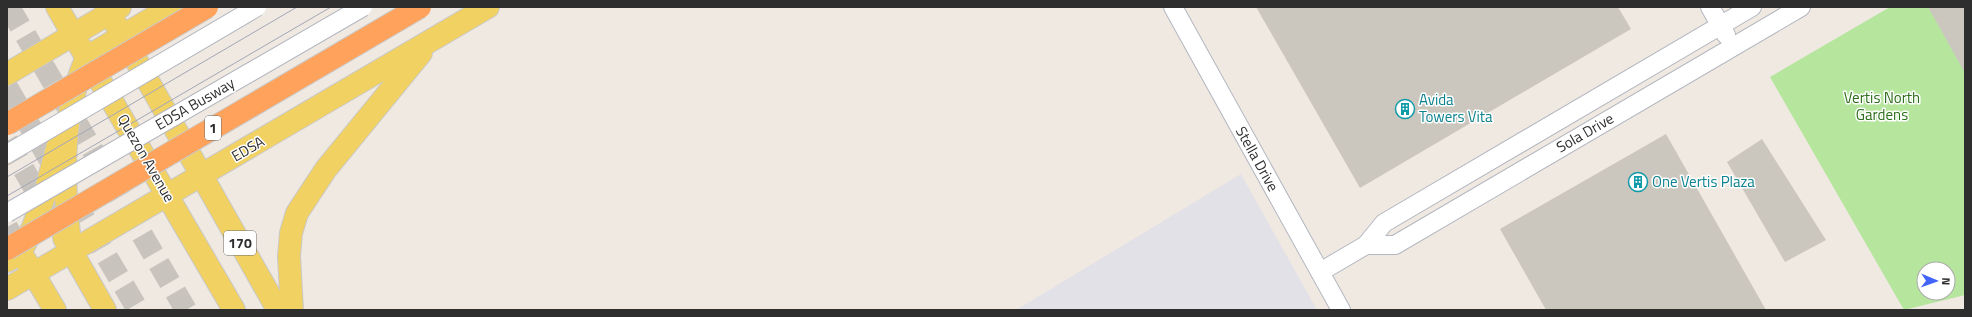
<svg xmlns="http://www.w3.org/2000/svg" width="1972" height="317" font-family="'Titillium Web',sans-serif">
  <rect width="100%" height="100%" fill="#efe9e1"/>
  <path fill="#e3e1e8" d="M1241,174l76,136h-301z"/>
  <path fill="#b6e59e" fill-rule="evenodd" d="M1890,7h75v288l-61,15 -134,-233zM1924,269h24v24h-24z"/>
  <g fill="#cbc7bf">
    <path d="M1256,7h362l13,22 -271,159z"/>
    <path d="M1928,7h37v66z"/>
    <path d="M1666,134l100,176h-220l-46,-81z"/>
    <path d="M1762,139l64,101 -41,22 -58,-100z"/>
  </g>
  <g fill="none" stroke-linecap="round" stroke-linejoin="round">
    <g stroke="#c8c4bd" stroke-width="22" stroke-dasharray="22 11" stroke-linecap="butt">
      <path d="M9,7l177,303"/>
      <path d="M7,87l131,223"/>
      <path d="M7,141l42,72"/>
      <path d="M7,227l6,11"/>
    </g>
    <g stroke="#b4b7c1" stroke-width="20">
      <g id="lane">
        <path d="M1173,7l168,303"/>
        <path d="M1710,7l16,28"/>
        <path d="M1366,245h29l406,-238"/>
        <path d="M1320,272l46,-27 18,-22 368,-216"/>
      </g>
    </g>
    <g stroke="#c9c9c9" stroke-width="24">
      <g id="primary">
        <path d="M57,7l177,303"/>
        <path d="M106,7l172,303"/>
        <path d="M7,74l113,-67"/>
        <path d="M64,238l41,72"/>
        <path d="M71,251c-8,-65 -12,-133 16,-194l84,-50"/>
        <path d="M7,261l14,-9 12,-25 11,-30 13,-49"/>
        <path d="M26,261l29,49"/>
        <path d="M7,289l481,-282"/>
        <path d="M292,310l-3,-54 2,-23 6,-20 29,-44 95,-116"/>
      </g>
    </g>
    <use href="#lane" stroke="#fff" stroke-width="18"/>
    <use href="#primary" stroke="#f2d163" stroke-width="22"/>
    <g stroke="#a3a6b8" stroke-width="1">
      <path d="M7,177l290,-170"/>
      <path d="M7,196l324,-189"/>
    </g>
    <g stroke="#b4b7c1" stroke-width="20" stroke-linecap="butt">
      <g id="lane-bridge">
        <path d="M7,154l250,-147"/>
        <path d="M7,213l356,-206"/>
      </g>
    </g>
    <g stroke="#c9c9c9" stroke-width="24" stroke-linecap="butt">
      <g id="highway-bridge">
        <path d="M7,124l200,-117"/>
        <path d="M7,249l413,-242"/>
      </g>
    </g>
    <use href="#lane-bridge" stroke="#fff" stroke-width="18"/>
    <use href="#highway-bridge" stroke="#ffa35c" stroke-width="22"/>
  </g>
  <defs>
    <g id="building-ring" transform="scale(1)"><circle r="9.5" fill="#fff" stroke="#0f9aa8" stroke-width="1.5"/><path d="M-4-6H4V6H1V3H-1V6H-4ZM-2.5-4.3h1.7v1.8h-1.7ZM.8-4.3h1.7v1.8H.8ZM-2.5-1h1.7V.8h-1.7ZM.8-1h1.7V.8H.8Z" fill="#0f9aa8"/></g>
  </defs>
  <g fill-rule="evenodd">
    <use href="#building-ring" x="1405" y="109"/>
    <use href="#building-ring" x="1638" y="182"/>
  </g>
  <g text-anchor="middle" stroke-width="3" stroke-linejoin="round" paint-order="stroke">
    <g fill="#fff" stroke="#6d6d6d" stroke-width="1">
      <rect x="205" y="116" width="16" height="24" rx="3"/>
      <rect x="224" y="231" width="32" height="24" rx="3"/>
    </g>
    <g font-size="14" font-weight="bold" fill="#2e2e2e">
      <text x="213" y="133">1</text>
      <text x="240" y="248">170</text>
    </g>
    <g font-size="15" fill="#2c6e1b" stroke="#fff">
      <text x="1882" y="103">Vertis North<tspan x="1882" dy="17">Gardens</tspan></text>
    </g>
    <g font-size="15" fill="#0d838f" stroke="#fff" text-anchor="start">
      <text x="1419" y="105">Avida<tspan x="1419" dy="17">Towers Vita</tspan></text>
      <text x="1652" y="187">One Vertis Plaza</text>
    </g>
    <g font-size="15" fill="#2e2e2e" stroke="#fff">
      <text transform="translate(195 104) rotate(-30)" y="5">EDSA Busway</text>
      <text transform="translate(1585 133) rotate(-30)" y="5">Sola Drive</text>
      <text transform="translate(248 149) rotate(-30)" y="5">EDSA</text>
      <text transform="translate(146 158) rotate(60)" y="5">Quezon Avenue</text>
      <text transform="translate(1257 159) rotate(61)" y="5">Stella Drive</text>
    </g>
  </g>
  <rect width="1972" height="317" fill="none" stroke="#2e2e2e" stroke-width="16"/>
  <g transform="translate(1936 281) rotate(92)"><circle r="19" fill="#ffffff" stroke="#ababab"/>
  <path d="M0-3L7 15L0 10L-7 15Z" fill="#4264fb"/>
  <text y="-6" font-size="11" font-weight="bold" text-anchor="middle" fill="#2e2e2e">N</text>
  </g>
</svg>
